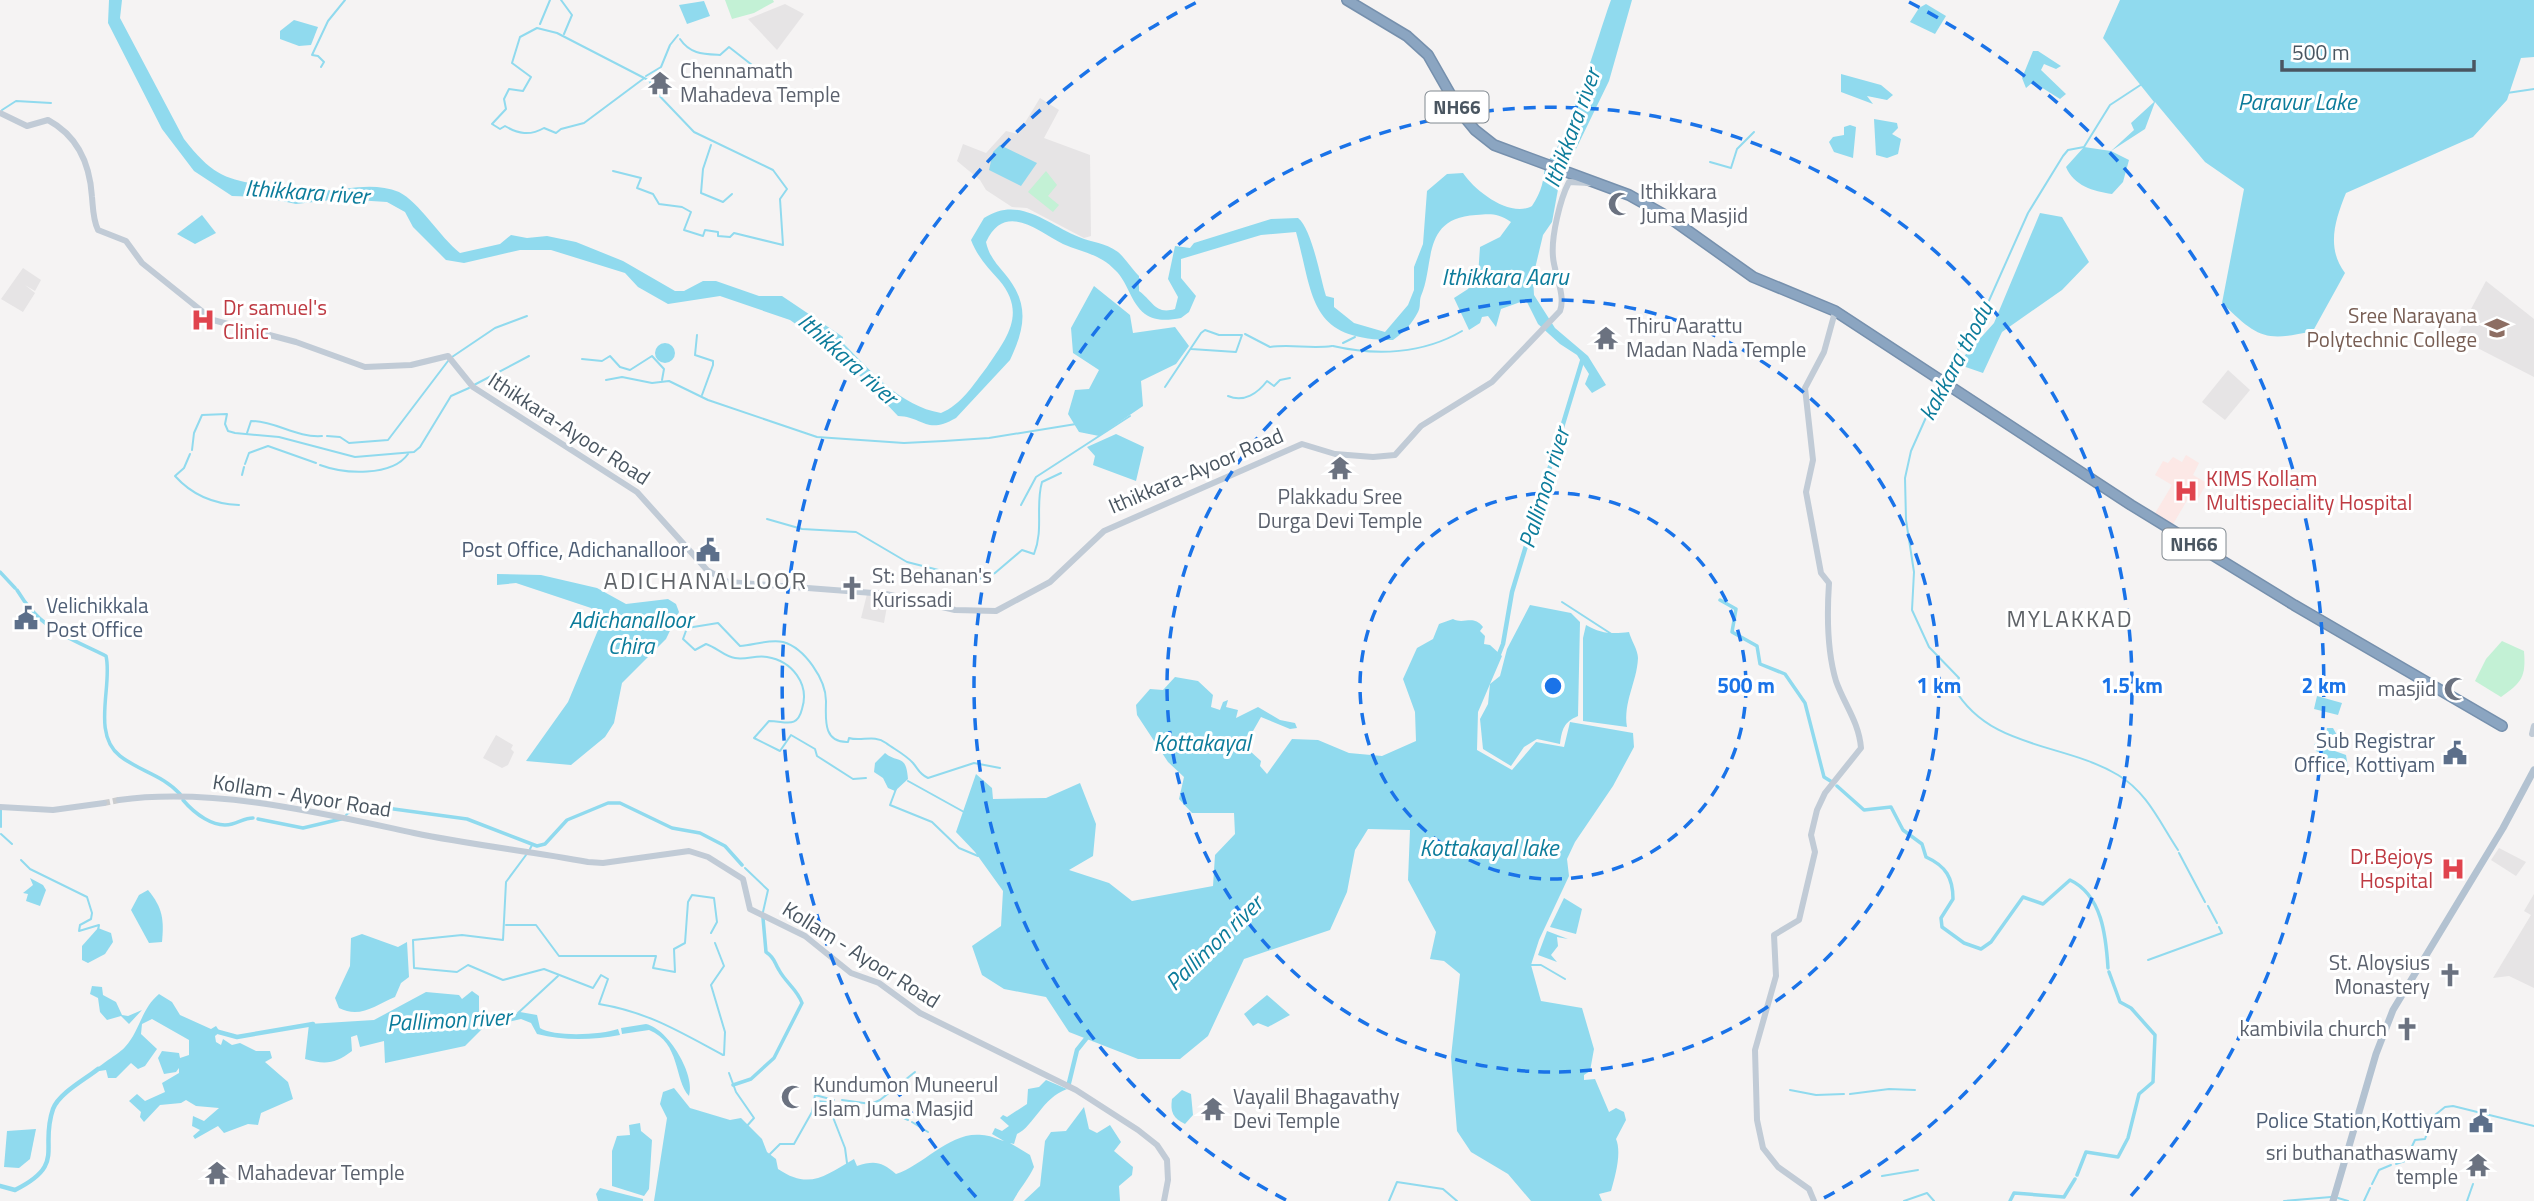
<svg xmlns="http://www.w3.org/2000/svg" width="2534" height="1201" font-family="'Titillium Web',sans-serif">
  <rect width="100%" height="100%" fill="#f5f3f3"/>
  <g fill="#e6e4e5">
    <path d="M785,4l19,10 -27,36 -29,-31z"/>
    <path d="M1040,98l19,12 -15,28 46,17 1,81 -7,2 -57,-30 -15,-1 -26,-17 -6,-10 -23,-19 6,-17 23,9 20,-22 12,3z"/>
    <path d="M23,268l18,12 -6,11 -10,-6 10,8 -12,19 -22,-13z"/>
    <path d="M2486,281l48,38v58l-78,-40z"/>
    <path d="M2228,370l22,20 -25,30 -23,-18z"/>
    <path d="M867,594l22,1 -5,28 -23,-5z"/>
    <path d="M496,735l17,10 -2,4 3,3 -6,13 -6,3 -19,-10z"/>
    <path d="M2499,848l27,14 -10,14 -25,-16z"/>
    <path d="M2534,894v94l-25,-12 -16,2 38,-63 -7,-4z"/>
  </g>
  <path fill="#fce8e6" d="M2186,455l13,8 -6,12 14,8 -11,19 -7,-5 -17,29 -18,-11 18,-30 -17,-10 8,-14 5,2 5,-6 9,5z"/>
  <g fill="#c3f1d5">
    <path d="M725,0h48l1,2 -20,11 -22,6z"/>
    <path d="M1046,171l11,14 -9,11 11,9 -6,7 -25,-20z"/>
    <path d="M2502,641l22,10c2,26 -2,31 -23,46l-26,-16 11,-22z"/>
  </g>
  <g fill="#90daee">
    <path d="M109,0h13l-2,18 64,121c31,40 45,41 91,48 17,2 32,5 48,4 25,-2 52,-9 76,1 20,10 41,45 61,61l40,-9 11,-9 16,3 20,-2 29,6 47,19 52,30h9l19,-10h13l43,15h23l61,41v6c28,28 57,63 98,70 20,-8 33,-29 46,-46 20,-29 40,-54 12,-87 -11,-12 -22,-24 -28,-40l13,-22c35,-23 63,6 95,19 14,6 25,5 39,15 6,5 14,17 21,24v15c14,10 16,24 36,18l3,-12 -10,-18 7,-33 15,2 4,-5 77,-24 27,-1c14,11 22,59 28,78l8,2v9l20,16 31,9 23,-27 6,-15v-23l9,-23 4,-53 20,-17 16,-1c12,18 47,45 69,33 10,-15 12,-26 13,-43 19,-7 56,-137 66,-163h21l-23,81 -50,103 -7,38 -9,13 -10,42 1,18 21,33 33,28 18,29 -14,8 -7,-9 4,-10 -12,-19 -17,-11 -22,-20 -12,-24 -25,9 -5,18 -8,-11 -6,1 -2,6 -11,7 -15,-32 14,-9 10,-13 2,-29 20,-10 11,-15c-14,-9 -20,-8 -35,-7 -55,3 -41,49 -55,81 -2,5 0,11 -3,16 -6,12 -14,20 -25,28 -85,0 -79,-43 -97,-108l-35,3 -80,24v19l15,18 -7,16 -8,6c-12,2 -25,4 -36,-4 -15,-12 -17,-32 -30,-44 -15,-16 -34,-18 -52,-26 -25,-13 -58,-43 -77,-2 3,14 10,21 19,32 25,30 20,54 5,86l-54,58c-30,17 -32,-1 -58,-2l-58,-61 -50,-35 -70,-24 -52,8 -30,-17 -13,-14 -74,-23h-31l-56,13 -18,-3 -33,-33 -8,-15 -18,-10 -47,-3 -44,5 -33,-7 -31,-1 -38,-25 -32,-42 -54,-106z"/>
    <path d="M2120,0h414v57l-13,1 -14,42 -34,37 -127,56c-11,27 -20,55 -1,80l-32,58c-48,11 -55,7 -91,-28l22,-114 -39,-27 -50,-60 -10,27 -34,22 18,9 -6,22 -11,12c-19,-3 -38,-8 -46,-27l18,-20 27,4 23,-21 -3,-7 23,-21 -51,-64z"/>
    <path d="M704,1l6,15 -23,8 -8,-19z"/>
    <path d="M1926,4l20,12 -11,18 -25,-12 9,-14z"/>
    <path d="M294,20l24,7 -7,18 -12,1 -19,-7v-8z"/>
    <path d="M2033,51h5l23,15 -5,3 -12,-5 -3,6 25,24 -6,5 -27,-17 -7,6 -4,-10z"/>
    <path d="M1841,74l40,11 12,10 -6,5 -20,-4 6,8 -32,-12z"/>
    <path d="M1874,119l23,4 1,5 -6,6 9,5 -3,15 -11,4 -11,-3z"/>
    <path d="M1850,125l6,2 -3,31 -19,-6 -5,-10 4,-5 11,-2v-8z"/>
    <path d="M1000,145l37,18 -16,23 -32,-16 4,-18z"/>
    <path d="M2040,213l22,4 27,45 -27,28 -60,42 -19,41 -26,-9 37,-41z"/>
    <path d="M202,215l14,18 -21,11 -18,-10z"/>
    <path d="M1094,286l36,29 3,18 42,-6 14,19 -13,18 -35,17 2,25 -44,30 -20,-4 -11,-18 7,-24 14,-1 10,-19 -26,-17 -2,-25z"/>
    <circle cx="665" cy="353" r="10"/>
    <path d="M1116,434l28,13 -8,34 -43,-16 2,-9 -8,-9z"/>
    <path d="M497,574l44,1 56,13 29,16 42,-5 8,5 3,8 -13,27 -44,44 -8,40 -9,14 -34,28 -45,-4 42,-59 33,-79 -10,-15 -75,-25 -19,2z"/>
    <path d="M1530,605l41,8 9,9 -2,94c-14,6 -16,13 -18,28l-23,-5 -13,8 -13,19 -28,-17 -3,-30 8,-15 2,-20 10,-8 7,-27z"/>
    <path d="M1453,619c11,6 20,-5 30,8l-3,4 5,5 -1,8 6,1 12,11 -24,56 -1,38 35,20 24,-28 28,5 6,-25 63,11 1,14 -21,39 -38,56 -8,17 2,17 -30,64 -8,25 10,36 41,7 12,41 -4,22 -6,4v5l11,-1 14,33 7,-4 8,4 2,8 -10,19c6,14 -1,38 -5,52l-12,3 3,7h-71l-23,-27 -37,-22 -14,-21 -6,-74 9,-83 -16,-13 -14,-2 6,-27 -28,-52 2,-50 -42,-1 -13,21 -8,42 -17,38 -86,29 -36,77 -28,23h-42l-69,-27 -23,-35 -42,-8 -22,-14 -10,-29 29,-20 2,-35 -28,-39 -19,-20 20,-58 16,14 1,11 53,-1 34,-15 16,41 -3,32 -24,14 40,13 23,18 81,-15 2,-31 20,-21 -1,-21h-42l-13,-14 5,-22 -16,-15 -31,-47 -1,-10 14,-16 13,1 12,-13 23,4 15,14 -2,12 9,3 3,-8 5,-2 -2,7 12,3 -2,8 22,-11 22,13 15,3 2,5 -7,1 -29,-12 -8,14 -13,11 21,19 -1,5 7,8 25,-35 26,1 31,13 33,3 34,-15 -1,-29 -12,-33 14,-31 16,-9 6,-15z"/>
    <path d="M1586,625c15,9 27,9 43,7 2,8 9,18 9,26 -1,24 -15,44 -11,69l-44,-6v-83z"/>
    <path d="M2317,696l25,7 -4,12 -24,-6z"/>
    <path d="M2327,728h6l5,9 -7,4 1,9 14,5 2,12 -31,3 11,-14 -12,-5 -2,-7 11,-2z"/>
    <path d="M885,753c13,11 21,0 23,26l-13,12 -7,-3 -5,-10 -9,-6 1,-9z"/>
    <path d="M30,878l13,7 3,5 -6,16 -14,-5 2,-7 -5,-1 10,-8z"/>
    <path d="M148,890c15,18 16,30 14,52l-13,1 -18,-33 8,-15z"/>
    <path d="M1564,898l18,11 -6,25 -26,-7z"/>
    <path d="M98,928l13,5 2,9 -8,12 -17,9 -6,-3v-14z"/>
    <path d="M1547,931l21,8 -11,-2 1,9 -7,9 6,7 -19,-7z"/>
    <path d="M362,934l36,13 9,-5 2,35 -8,6 -6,14c-19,8 -35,22 -56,11l-4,-10 15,-32 1,-28z"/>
    <path d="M92,986l10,1 1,8 13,7 6,13 6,1 14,-6 -13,14 -8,-8 -14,4 -7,-8 -2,-14 -8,-4z"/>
    <path d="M472,991l7,5v18l18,2v8l-15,5 -17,17 -80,17 -1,-22 -24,6 -3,-12 -6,2 1,14c-17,13 -27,14 -47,8l4,-35 65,-4 52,-28 33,3 3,4z"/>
    <path d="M159,994l13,8 8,13 31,14 5,-3 4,6 -5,4 1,6 5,3 2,-6 9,6 8,-2 16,8h14l2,7 -7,4 23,20 5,17 -32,14 -3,12 -10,-1 -24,9 -6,-7 -23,13 -2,-3 7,-6 -8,-4 1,-10 11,5 15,-13 -23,-2 -10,-6 -5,3 -21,2 -16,17 -4,-5 1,-5 -12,-11 8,-7 8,7 20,-9 -3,-9 17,-10v-5l-3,4 -12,2 -6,-16 4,-7 17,2 1,5 9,-3v-15l-37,-21 -10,5 -1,10 16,15 -12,17 -7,3 -7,-6 -15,15h-8l-2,-8 -13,2c9,-9 27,-19 32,-25 15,-16 16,-38 34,-53z"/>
    <path d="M1267,995l23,20 -22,12 -10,-4 -5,3 -9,-12z"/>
    <path d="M520,1012l17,3 3,13c13,9 62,7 78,1l2,6c-27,5 -56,6 -83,-1l-6,-11 -10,-4 -22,5 1,-8 8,-3 4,3z"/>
    <path d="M646,1024c23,5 50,52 43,72 -15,-16 -8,-53 -40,-66l-27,4 -1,-6z"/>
    <path d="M1046,1080l21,9c-25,9 -33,37 -50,45l-3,10 -4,-1 20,12 4,12c-6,13 -14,21 -21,34h-359l13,-83 -7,-14 3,-12 11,-4 16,20 40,12 11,-2 21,21 5,13 9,7 2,10c31,21 47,7 76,-10l3,7c18,-6 25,-4 39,8 28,-9 54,-43 86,-39 7,0 15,4 22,6l-12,-7 3,-6 7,3 7,-5 -9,-8 3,-3 4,2 20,-13 1,-15 11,-2z"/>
    <path d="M1182,1090l9,4 2,21 -8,9c-12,-6 -15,-12 -13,-25z"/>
    <path d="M1084,1107l5,22 8,4 13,-8 11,17 -7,9 19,16 -1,8 -13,11 1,15h-96l16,-15 5,-45 6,-9 15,-1z"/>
    <path d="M640,1123l1,8 11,9 -3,49 -5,7 -32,-10v-35l5,-15 13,-1 -1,-10z"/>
    <path d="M36,1129l-6,30 -11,9 -15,-1 3,-36z"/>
    <path d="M600,1188l43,11v2h-45l-2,-7z"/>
  </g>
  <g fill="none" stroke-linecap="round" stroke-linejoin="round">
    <g stroke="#90daee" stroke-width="2">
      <path d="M561,0l11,15 -8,19"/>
      <path d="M540,24l10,-24"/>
      <path d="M680,39c10,15 23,15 40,16l9,-8 32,25"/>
      <path d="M321,67l3,-5 -6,-6 -6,-1 16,-34 17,-21"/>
      <path d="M646,76l15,-9 9,-22 8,-10"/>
      <path d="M2507,93l27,-4"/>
      <path d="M2,110l14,-9 35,2"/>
      <path d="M711,145l-8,24 -2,24 22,9 9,-8"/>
      <path d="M1710,162l21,6 6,-19 17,-17"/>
      <path d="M613,171l28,7 -4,10 16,6 6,10 23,3 9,5 -7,18 19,6 2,-6 13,2v4l12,1 4,-4 49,12 -3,-46 7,-10 -14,-19 -79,-38 -43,-45 -1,-6 -93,-48 -20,-5 -17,9 -8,26 19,14 -8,14 -14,-2 -5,10 2,10 -14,15 8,5 5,-3c13,8 25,10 39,2l12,5 5,-4 23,-6 59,-44"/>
      <path d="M1245,334l25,13c21,-3 40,2 62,-1"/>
      <path d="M697,335l-2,20 18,6v4l-11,30"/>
      <path d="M1343,343l12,-6"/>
      <path d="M1333,346c43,10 90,8 129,-15"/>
      <path d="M452,357l43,-29 32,-12"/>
      <path d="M582,359l20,2 8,-5 10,11 10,3 22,-14 12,13 -2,11"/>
      <path d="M1944,378l17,-34 14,-12 53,-119 35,-57 5,-6 16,-3 26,-42 32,-21"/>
      <path d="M606,380l16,-3 30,6 17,-2 39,19 109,37 87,6 40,-2 45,-3 87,-14"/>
      <path d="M474,385l55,-29"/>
      <path d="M1940,386l-29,65 -6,27 1,42 8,52 -2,38 17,37 30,31 -5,10c36,62 109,54 164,87 29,17 42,48 60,75"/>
      <path d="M1165,387l36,-54 4,-3 14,5h23l-6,17 -45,-3"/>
      <path d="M1228,396c16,7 30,-3 39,-15l7,5 6,-6 10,-2"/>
      <path d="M247,433l4,-12c25,0 45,17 71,15"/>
      <path d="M327,436l13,1 9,6 39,-3 60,-79"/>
      <path d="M192,450l2,-17 8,-18 25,-1 -2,10 3,7 7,2 44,4 76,20 59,-5 6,-5 31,-51 18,-8"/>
      <path d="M190,454l-6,14 -9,8c17,19 39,28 64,29"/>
      <path d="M245,464l4,-11 19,-7 48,17"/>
      <path d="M320,465c24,9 72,12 88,-11"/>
      <path d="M242,475l2,-8"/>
      <path d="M1021,505l15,-28 94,-61"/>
      <path d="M767,519l35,10 54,3 51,30 63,16 9,1 16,-6 27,-23 12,4c10,-25 1,-48 8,-72l19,-9"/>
      <path d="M1562,602l51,33"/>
      <path d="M866,778l-13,1 -36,-23 -2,-7 -24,-14 -11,16 -26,-13 15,-17c17,0 28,8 33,-12 8,-25 -10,-48 -35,-52 -11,-2 -21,3 -32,1 -10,-1 -19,-11 -29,-14l-11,6 -12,-11 4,-11 31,-5 22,23c14,-1 29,-7 43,-4 22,6 43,38 43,59 0,16 -4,42 22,41l1,-4c12,4 25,-4 37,5 8,6 20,12 27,20 6,7 6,11 15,15l46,-15 26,5"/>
      <path d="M908,781l56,31"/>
      <path d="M896,789l-6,16 42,17 27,26 19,8"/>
      <path d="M346,815l15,-12 14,3"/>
      <path d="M1,827v-17"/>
      <path d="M1,834l11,10"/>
      <path d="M530,849l2,-4"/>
      <path d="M2179,853l26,49"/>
      <path d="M526,855l-20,27 -3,58 -41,-5 -49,5 1,28 43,4 11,-7 35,15 41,-11 49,19 8,-13 7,4 -9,25c49,8 81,28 124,51"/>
      <path d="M21,860l9,9 57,28 5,16 -1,6 -11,6 -1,6 20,-6 -1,5"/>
      <path d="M745,868l23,22 -5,22"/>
      <path d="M2208,906l9,17"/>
      <path d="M506,925h30l23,31h97l-3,12 22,4 -1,-23 11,-6 3,-41 4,-7 22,3 3,24 -6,11"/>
      <path d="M715,943l9,23 -13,19 14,47 -1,23"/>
      <path d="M2148,960l74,-27 -3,-6"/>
      <path d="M1531,965h10l24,14"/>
      <path d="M518,1013l40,-37"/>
      <path d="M729,1073l7,19 18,26 -8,9"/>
      <path d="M1790,1090l26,5 28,-1"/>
      <path d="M1850,1094l39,-5 26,1"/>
      <path d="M842,1100l29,4 9,-4 35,-28"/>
      <path d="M816,1101l11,1 18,46 2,15"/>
      <path d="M874,1104l34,16"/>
      <path d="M2435,1115l10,-8 8,-1 81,20"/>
      <path d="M912,1122l16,10"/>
      <path d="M770,1154l10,-10h14l18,-32 3,-17 19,5"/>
      <path d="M2396,1164l9,-3 10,-21 10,-1 7,-21"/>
      <path d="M1882,1176l36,-6"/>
      <path d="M2372,1184l7,-14 12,-5"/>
      <path d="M2338,1198l10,3"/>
      <path d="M1389,1201l8,-19 46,7 14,12"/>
      <path d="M1904,1201l23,-8 7,8"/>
      <path d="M2284,1201l47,-4"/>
      <path d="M2364,1201l6,-13"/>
      <path d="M2467,1201l6,-17"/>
    </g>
    <g stroke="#90daee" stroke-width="3.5">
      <path d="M0,572l15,16"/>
      <path d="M17,590c24,40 49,46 89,66 7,28 -15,78 14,100 19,15 43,19 60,38"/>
      <path d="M1720,600l16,9 -4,23 25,14 3,18 25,10 20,29 19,74 8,5"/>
      <path d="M1837,786l27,24 27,-3 12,23 19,14 4,13c20,9 27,21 27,42l-12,19 1,9 22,16 17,6 10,-7 32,-45 20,7 27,-24c32,15 36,56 38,88"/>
      <path d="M183,800c11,13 31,29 49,24 8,-2 13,-6 21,-6"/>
      <path d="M379,807l88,12 70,27 8,-2 22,-24 41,-17h12l52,25 28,5 25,13 17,19"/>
      <path d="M258,819l45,9 38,-9"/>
      <path d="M733,1085l18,-6 23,-21 28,-55c-5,-14 -16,-20 -23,-33 -5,-8 -4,-12 -13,-18l-3,-34"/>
      <path d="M2077,1175l9,-23 32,5 10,-19 11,-44 14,-12 2,-47 -24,-27 -11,-6 -11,-30"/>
      <path d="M2010,1201l4,-8 50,4 11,-18"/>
    </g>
    <g stroke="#90daee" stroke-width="4.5">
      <path d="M1497,659l6,-15 9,-52 71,-234"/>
      <path d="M215,1031l22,6 76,-13"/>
      <path d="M1068,1087l9,-37 12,-15"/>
      <path d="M0,1186l15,4c52,-26 24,-41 38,-81 6,-16 33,-30 45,-40"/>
    </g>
    <path stroke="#caccce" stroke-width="6" stroke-dasharray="6 3" stroke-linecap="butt" d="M104,803l15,-3"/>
    <g stroke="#7690ad" stroke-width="12">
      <path id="highway" d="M1347,0l60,36 21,19 33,58 14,17 19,15 135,50 41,23 83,59 82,34 296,194 163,100 208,121"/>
    </g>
    <g stroke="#c1cbd6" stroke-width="6">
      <path d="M0,113l27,13 21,-6c30,16 42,45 44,77 1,11 1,23 6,33l28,11 16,22 71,57 83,22 69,25 46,-2 37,-9 25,31 164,105 70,78 21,12 158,12 69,16 41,1 54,-29 54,-51 198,-87 33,10 38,3 22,-2 26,-29 71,-44 68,-71c6,-16 -6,-38 -7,-54 -2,-20 7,-58 16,-75l20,1"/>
      <path d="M2532,734l2,-8"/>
      <path d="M119,800c95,-13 202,13 295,33 57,12 116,18 174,29l15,1 86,-12 19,6 35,22 7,30 55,27 46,37 28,10 41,30 156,77 62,40 19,15 10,15 1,20 -4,21"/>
      <path d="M0,807l53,3 51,-7"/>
      <path d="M1814,1201l-5,-12 -31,-22 -15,-19 -6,-28 -2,-70 21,-74 -2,-41 25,-15 16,-68 -4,-17 6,-25 8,-17 36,-45c-2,-26 -17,-44 -25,-67 -9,-30 -9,-68 -7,-98l-8,-10 -15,-81 7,-32 -8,-72 19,-36 11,-40"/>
    </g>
    <path stroke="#b3c2d1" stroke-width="7" d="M2333,1201l43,-147 17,-44 110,-182 31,-58"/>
    <use href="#highway" stroke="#8ba5c1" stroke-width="9"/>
  </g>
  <g fill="none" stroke="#1a73e8" stroke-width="3.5" stroke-dasharray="12 9">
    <circle cx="1553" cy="686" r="193"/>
    <circle cx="1553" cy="686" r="386"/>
    <path d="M1286 1200A579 579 0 1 1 1820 1200"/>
    <path d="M976 1197A771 771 0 0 1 1197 2M1909 2A771 771 0 0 1 2130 1197"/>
  </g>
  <defs>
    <g id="temple-bare" transform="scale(1.89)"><path d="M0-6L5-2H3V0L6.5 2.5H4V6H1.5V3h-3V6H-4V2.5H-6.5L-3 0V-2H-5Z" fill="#6b7280" stroke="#fff" stroke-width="2.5" paint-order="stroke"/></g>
    <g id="mosque-bare" transform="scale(1.89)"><path d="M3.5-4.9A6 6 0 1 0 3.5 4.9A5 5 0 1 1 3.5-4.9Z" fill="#6b7280" stroke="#fff" stroke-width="2.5" paint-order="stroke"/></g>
    <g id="hospital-bare" transform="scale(1.89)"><path d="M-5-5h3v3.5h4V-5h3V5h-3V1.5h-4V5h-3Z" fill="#e0444e" stroke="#fff" stroke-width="2.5" paint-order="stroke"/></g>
    <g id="university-bare" transform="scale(1.89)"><path d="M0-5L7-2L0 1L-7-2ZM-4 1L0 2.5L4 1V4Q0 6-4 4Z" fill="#8d6e63" stroke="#fff" stroke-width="2.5" paint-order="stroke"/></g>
    <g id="civic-bare" transform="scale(1.89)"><path d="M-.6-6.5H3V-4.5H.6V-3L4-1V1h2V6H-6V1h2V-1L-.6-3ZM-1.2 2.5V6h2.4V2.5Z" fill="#5c6f8a" stroke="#fff" stroke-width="2.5" paint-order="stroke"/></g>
    <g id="church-bare" transform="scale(1.89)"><path d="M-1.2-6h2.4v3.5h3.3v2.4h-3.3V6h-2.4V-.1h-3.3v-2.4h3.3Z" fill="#6b7280" stroke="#fff" stroke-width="2.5" paint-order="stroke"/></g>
  </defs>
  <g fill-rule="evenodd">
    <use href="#temple-bare" x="660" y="83"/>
    <use href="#mosque-bare" x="1620" y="204"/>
    <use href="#hospital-bare" x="203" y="320"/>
    <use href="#university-bare" x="2497" y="328"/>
    <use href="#temple-bare" x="1606" y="338"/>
    <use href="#temple-bare" x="1340" y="468"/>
    <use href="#hospital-bare" x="2186" y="491"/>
    <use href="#civic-bare" x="708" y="550"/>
    <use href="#church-bare" x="852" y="588"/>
    <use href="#civic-bare" x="26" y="618"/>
    <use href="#mosque-bare" x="2456" y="689"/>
    <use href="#civic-bare" x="2455" y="753"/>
    <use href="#hospital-bare" x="2453" y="869"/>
    <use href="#church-bare" x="2450" y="975"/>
    <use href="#church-bare" x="2407" y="1029"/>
    <use href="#mosque-bare" x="793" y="1097"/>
    <use href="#temple-bare" x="1213" y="1109"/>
    <use href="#civic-bare" x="2481" y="1121"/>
    <use href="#temple-bare" x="2478" y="1165"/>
    <use href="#temple-bare" x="217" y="1173"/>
  </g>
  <g text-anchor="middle" stroke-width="6" stroke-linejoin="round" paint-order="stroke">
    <g fill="#fff" stroke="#808990" stroke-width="2">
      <rect x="1425.5" y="91.5" width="63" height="31" rx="5"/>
      <rect x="2162.5" y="528.5" width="63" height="31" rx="5"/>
    </g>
    <g font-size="19" font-weight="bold" fill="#4a5661">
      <text x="1457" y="114">NH66</text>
      <text x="2194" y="551">NH66</text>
    </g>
    <g font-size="21" fill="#5b616d" stroke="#fff" text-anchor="start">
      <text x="680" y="78">Chennamath<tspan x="680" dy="24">Mahadeva Temple</tspan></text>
      <text x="1640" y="199">Ithikkara<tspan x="1640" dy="24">Juma Masjid</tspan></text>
      <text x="1626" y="333">Thiru Aarattu<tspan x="1626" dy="24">Madan Nada Temple</tspan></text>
      <text x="1340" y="504" text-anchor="middle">Plakkadu Sree<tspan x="1340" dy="24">Durga Devi Temple</tspan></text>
      <text x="872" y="583">St: Behanan's<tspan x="872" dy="24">Kurissadi</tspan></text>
      <text x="2436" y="696" text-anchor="end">masjid</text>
      <text x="2430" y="970" text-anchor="end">St. Aloysius<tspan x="2430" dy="24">Monastery</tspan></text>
      <text x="2387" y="1036" text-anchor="end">kambivila church</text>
      <text x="813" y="1092">Kundumon Muneerul<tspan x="813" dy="24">Islam Juma Masjid</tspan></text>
      <text x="1233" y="1104">Vayalil Bhagavathy<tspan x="1233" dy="24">Devi Temple</tspan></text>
      <text x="2458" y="1160" text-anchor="end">sri buthanathaswamy<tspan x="2458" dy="24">temple</tspan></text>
      <text x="237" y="1180">Mahadevar Temple</text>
    </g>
    <g font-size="21" fill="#be3a42" stroke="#fff" text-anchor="start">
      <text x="223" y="315">Dr samuel's<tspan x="223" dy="24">Clinic</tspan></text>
      <text x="2206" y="486">KIMS Kollam<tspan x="2206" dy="24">Multispeciality Hospital</tspan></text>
      <text x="2433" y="864" text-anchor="end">Dr.Bejoys<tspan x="2433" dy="24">Hospital</tspan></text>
    </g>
    <g font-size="21" fill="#785e54" stroke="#fff" text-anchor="end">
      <text x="2477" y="323">Sree Narayana<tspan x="2477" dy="24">Polytechnic College</tspan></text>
    </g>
    <g font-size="21" fill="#4a5661" stroke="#fff">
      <text transform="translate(569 429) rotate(33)" y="7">Ithikkara-Ayoor Road</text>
      <text transform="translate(1196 471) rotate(-23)" y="7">Ithikkara-Ayoor Road</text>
      <text transform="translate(302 796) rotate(9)" y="7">Kollam - Ayoor Road</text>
      <text transform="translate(861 955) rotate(32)" y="7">Kollam - Ayoor Road</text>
    </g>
    <g font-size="21" fill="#4e5e75" stroke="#fff" text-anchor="end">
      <text x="688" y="557">Post Office, Adichanalloor</text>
      <text x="46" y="613" text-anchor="start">Velichikkala<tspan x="46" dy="24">Post Office</tspan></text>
      <text x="2435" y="748">Sub Registrar<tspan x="2435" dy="24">Office, Kottiyam</tspan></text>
      <text x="2461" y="1128">Police Station,Kottiyam</text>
    </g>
    <g font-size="23" font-style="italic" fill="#0c7c9b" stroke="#fff">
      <text x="2297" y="110">Paravur Lake</text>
      <text transform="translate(1572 128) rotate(-70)" y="8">Ithikkara river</text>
      <text transform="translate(307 192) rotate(4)" y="8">Ithikkara river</text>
      <text x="1505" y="285">Ithikkara Aaru</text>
      <text transform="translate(848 359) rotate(42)" y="8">Ithikkara river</text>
      <text transform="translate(1956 361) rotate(-62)" y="8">kakkara thodu</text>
      <text transform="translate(1544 488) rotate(-73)" y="8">Pallimon river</text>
      <text x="631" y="628">Adichanalloor<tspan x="631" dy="26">Chira</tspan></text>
      <text x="1202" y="751">Kottakayal</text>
      <text x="1489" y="856">Kottakayal lake</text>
      <text transform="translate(1214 943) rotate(-44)" y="8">Pallimon river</text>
      <text transform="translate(449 1020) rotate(-3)" y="8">Pallimon river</text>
    </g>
    <g font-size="23" letter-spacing="2" fill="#5f6368" stroke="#fff">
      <text x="2070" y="627">MYLAKKAD</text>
    </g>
    <g font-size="24" letter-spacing="2" fill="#5f6368" stroke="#fff">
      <text x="706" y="589">ADICHANALLOOR</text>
    </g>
  </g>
  <circle cx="1553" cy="686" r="10" fill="#1a73e8" stroke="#fff" stroke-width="3.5"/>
  <g font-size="21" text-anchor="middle" font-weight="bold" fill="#1a73e8" stroke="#fff" stroke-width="6" stroke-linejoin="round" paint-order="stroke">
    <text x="1746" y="693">500 m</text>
    <text x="1939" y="693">1 km</text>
    <text x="2132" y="693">1.5 km</text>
    <text x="2324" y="693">2 km</text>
  </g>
  <path d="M2282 60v10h192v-10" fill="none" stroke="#4a5661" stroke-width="3.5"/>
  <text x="2292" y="60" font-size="21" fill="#4a5661" stroke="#ffffff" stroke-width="5" paint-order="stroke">500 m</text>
</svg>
